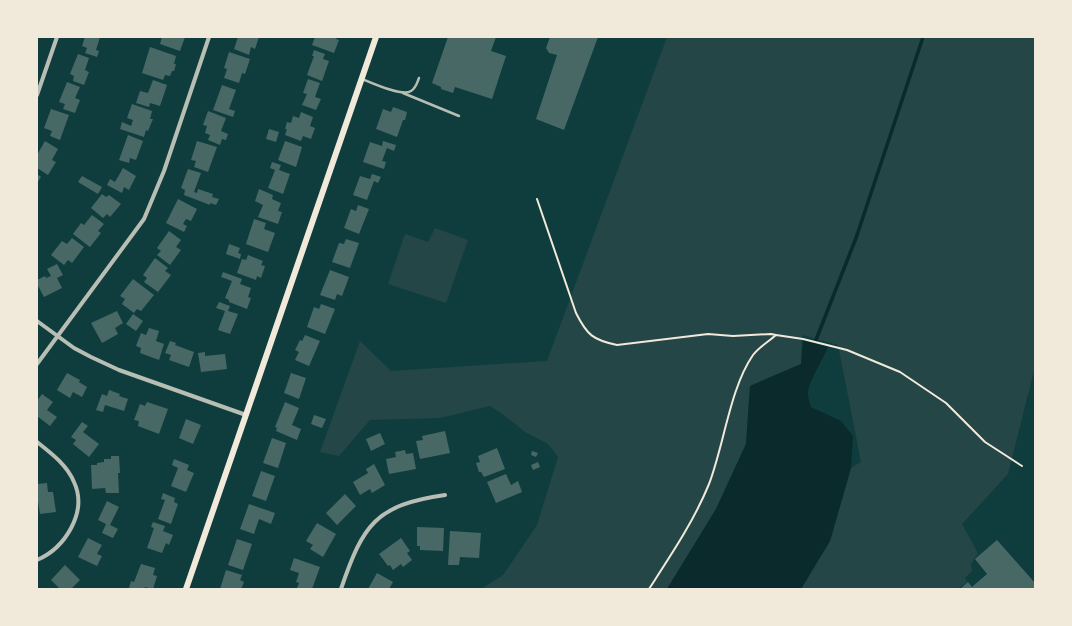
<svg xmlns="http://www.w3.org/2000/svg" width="1072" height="626" font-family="'Varela Round',sans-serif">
  <rect width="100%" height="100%" fill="#0f3d3e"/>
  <g fill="#244646">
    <path d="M667,37h368v330l-27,107 -46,50 16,29 -7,11 1,7 -7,7 2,4 -9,7h-157l29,-48 21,-73 10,-6 -23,-117 -36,-10 -1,29 -51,22 -4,58 -30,65 -49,80h-186l22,-14 34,-50 21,-68 -10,-13 -23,-12 -21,-17 -14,-9 -50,12 -70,2 -31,36 -19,-4 40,-111 31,30 156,-10z"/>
    <path d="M435,228l33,12 -22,63 -58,-19 17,-50 23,8z"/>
  </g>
  <path fill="#0a2a2b" d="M803,340l25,6c-4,13 -21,37 -20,49 0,4 2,8 3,12l30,14 12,15 -2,32 -21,73 -29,48h-134l49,-80 30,-65 4,-58 51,-22z"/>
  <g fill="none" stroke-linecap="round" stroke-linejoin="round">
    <path stroke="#0a2a2b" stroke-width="3.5" d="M814,345l42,-107 67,-201"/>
  </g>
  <g fill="#486865">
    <path d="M85,37h15l-4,13 3,1 -2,6 -12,-4 2,-5 -5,-2z"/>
    <path d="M162,37h23l-5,14 -20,-7z"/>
    <path d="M238,37h21l-4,12 -4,-2 -2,8 -15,-6z"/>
    <path d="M315,37h22l-1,2 3,1 -5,13 -22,-8z"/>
    <path d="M448,37h48l-5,14 15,5 -14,43 -37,-12 -2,6 -12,-4v-2l-9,-4z"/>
    <path d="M550,37h48l-34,93 -28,-11 21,-64 -8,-2 -3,-5z"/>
    <path d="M150,47l26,9 -2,8h2l-2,7h-2l-2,5 -5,-1 -2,5 -21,-7z"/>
    <path d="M314,50l11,4 -2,5 6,2 -7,20 -15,-6 7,-19h-2z"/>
    <path d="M229,52l21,7 -5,15 -3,-1 -3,10 -15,-5 3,-9 -3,-1z"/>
    <path d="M78,54l11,4 -4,12 4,2 -5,13 -11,-4 1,-5 -4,-2z"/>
    <path d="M308,79l12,4 -5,14 6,2 -5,11 -14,-5 5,-11 -4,-1z"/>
    <path d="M153,80l14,5 -7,21 -10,-3 -1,4 -13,-4 4,-12 8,2z"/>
    <path d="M67,82l13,5 -5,11 5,2 -5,13 -12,-4 2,-5 -6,-2z"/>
    <path d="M222,85l14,5 -7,19 6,2 -2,6 -20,-7z"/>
    <path d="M132,104l20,7 -2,8h3l-5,12 -2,-1 -2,7 -24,-8 2,-7 9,4 2,-6 -6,-2z"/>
    <path d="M393,107l14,5 -2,8h-2l-6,17 -21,-8 7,-20 8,3z"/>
    <path d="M51,109l18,6 -9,25 -10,-4 2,-5 -8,-3z"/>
    <path d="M208,111l18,7 -5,13 7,3 -2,6 -4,-1 -2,6 -12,-5 2,-5 -5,-2 2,-7 -4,-1z"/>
    <path d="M301,112l12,5 -3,9 5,2 -4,11 -8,-3 -2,5 -16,-6 2,-6h-2l2,-7 4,1 2,-7 6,2z"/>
    <path d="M269,129l10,3 -3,10 -10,-3z"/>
    <path d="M128,135l15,6 -7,19 -6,-2 -1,5 -10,-3z"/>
    <path d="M45,141l13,8 -6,11 4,2 -8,13 -11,-7 1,-6 -1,-1v-6z"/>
    <path d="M197,141l20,6 -9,25 -14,-5 2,-6 -5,-1z"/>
    <path d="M285,141l17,6 -6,20 -18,-7z"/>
    <path d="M383,141l13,4 -2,6 -7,-3 -5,13 4,1 -2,7 -21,-7 7,-20 12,4z"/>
    <path d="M272,162l9,3 -2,5 11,4 -7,20 -15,-6 7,-18 -5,-2z"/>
    <path d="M123,168l13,8 -7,14 -5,-3 -2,6 -15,-8 3,-6 5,3z"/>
    <path d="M188,169l13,4 -7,19 3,1 1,-4 15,5 -1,3 7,2 -3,6 -6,-2v2l-26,-10 1,-5 -4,-2z"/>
    <path d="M37,174l4,3 -4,6z"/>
    <path d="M372,174l9,3 -3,6 -4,-2 -7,19 -14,-5 7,-19 10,3z"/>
    <path d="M82,176l20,11 -4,7 -20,-12z"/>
    <path d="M259,189l14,6 -1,4 9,4 -3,8 4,1 -4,12 -20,-7 5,-12 -8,-4z"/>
    <path d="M102,194l4,3 3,-2 12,9 -11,13 -3,-3 -4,4 -12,-10z"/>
    <path d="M178,199l19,10 -6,12 -5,-2 -3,5 4,2 -3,6 -18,-9z"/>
    <path d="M358,205l11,4 -10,25 -15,-6 7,-19 5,2z"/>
    <path d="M92,215l12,9 -6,7 3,2 -11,14 -17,-13 8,-11 3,2z"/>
    <path d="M254,219l12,4 -2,6 11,4 -7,19 -22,-8z"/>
    <path d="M169,231l12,9 -5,7 5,3 -11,15 -13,-10 4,-4 -4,-3z"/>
    <path d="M72,238l12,9 -12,16 -4,-3 -4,5 -13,-10 11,-14 5,3z"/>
    <path d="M346,239l13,4 -9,25 -18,-6 7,-19 5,1z"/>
    <path d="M229,244l11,4 -2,5 3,1 -1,5 -14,-5z"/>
    <path d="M248,255l15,6 -2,4 4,1 -4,12 -4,-2 -1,4 -19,-7 5,-14 4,1z"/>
    <path d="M155,258l13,10 -3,3 6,4 -13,17 -14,-10 3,-4 -4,-3z"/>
    <path d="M57,264l6,11 -6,3 5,10 -18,9 -7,-13v-4l8,-4 1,2 5,-2 -4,-7z"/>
    <path d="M330,270l19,7 -7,19 -5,-2 -2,6 -15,-5z"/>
    <path d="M223,272l19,7 -2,5 11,4 -3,9 3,1 -4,11 -18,-7v-2l-4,-2 7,-17 -11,-4z"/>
    <path d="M133,279l21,16 -13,16 -4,-2 -3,4 -12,-9 3,-5 -5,-3z"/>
    <path d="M219,302l11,4 -2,5 10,3 -8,20 -12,-4 7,-19 -9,-3z"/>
    <path d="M321,304l14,5 -10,25 -18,-7 7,-20 5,2z"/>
    <path d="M117,311l6,12 -8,5 3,6 -16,9 -11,-20z"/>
    <path d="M133,314l10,7 -7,10 -10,-7z"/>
    <path d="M149,328l10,3 -3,10 8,3 -5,16 -19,-7 1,-5 -5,-2 5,-13 5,2z"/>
    <path d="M305,335l15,6 -11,25 -14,-6 4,-8 -4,-2 5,-10 2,1z"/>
    <path d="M170,341l6,2 -1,2 19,7 -5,15 -20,-7 2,-5 -6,-2z"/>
    <path d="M205,352v4l20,-2 2,15 -26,3 -3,-19z"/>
    <path d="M67,373l13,7 -1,2 8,5 -5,10 -9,-5 -3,6 -13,-8z"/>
    <path d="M291,373l15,5 -7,21 -15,-6z"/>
    <path d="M109,390l11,4 -1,2 9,3 -4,12 -19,-6 -2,7 -7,-2 6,-16 5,2z"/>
    <path d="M42,394l11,8 -6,8 10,7 -7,9 -13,-10v-15z"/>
    <path d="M147,402l21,7 -9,25 -21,-8 1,-5 -5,-1 6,-16 5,2z"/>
    <path d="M285,402l14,6 -7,17 9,4 -4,11 -21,-9 1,-3 -2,-1z"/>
    <path d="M314,415l12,4 -4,9 -11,-4z"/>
    <path d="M186,419l15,6 -8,19 -14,-6z"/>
    <path d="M82,422l6,4 -5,6 16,12 -10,13 -16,-13 3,-4 -5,-3z"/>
    <path d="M445,431l5,22 -30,6 -4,-18 7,-1 -1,-4z"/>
    <path d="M380,433l5,11 -14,7 -5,-12z"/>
    <path d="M272,438l14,5 -8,25 -15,-5z"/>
    <path d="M497,448l8,21 -21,8 -3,-5h-2l-3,-9 4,-1 -2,-6z"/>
    <path d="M405,450l1,4 7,-1 3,16 -27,5 -3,-15 10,-2 -1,-5z"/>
    <path d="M532,451l6,2 -2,4 -5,-2z"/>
    <path d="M111,456h8l1,17h-2l1,20h-13l-1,-5 -13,1 -1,-24h6v-2l7,-1v-3h7z"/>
    <path d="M174,459l15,6 -2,5 7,3 -8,19 -15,-6 7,-18 -6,-3z"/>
    <path d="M538,462l2,5 -7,3 -2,-5z"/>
    <path d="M374,464l11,21 -13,8 -2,-4 -10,6 -7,-13 15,-9 -2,-4z"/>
    <path d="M261,471l14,5 -9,25 -14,-5z"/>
    <path d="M506,474l5,11 7,-4 4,11 -26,11 -9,-21z"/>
    <path d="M47,483l1,9h5l3,20 -16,2 -3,-19v-11z"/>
    <path d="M163,493l12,5 -1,4 4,2 -7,20 -13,-5 7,-19 -4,-1z"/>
    <path d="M345,494l11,12 -19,19 -11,-12z"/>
    <path d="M107,501l12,6 -9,18 8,4 -5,9 -11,-5 4,-9 -8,-4z"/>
    <path d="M249,504l26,9 -4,11 -12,-5 -5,15 -14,-5z"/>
    <path d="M153,522l12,4 -2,5 10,4 -4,10 -3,-2 -4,10 -15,-5 7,-20 -3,-1z"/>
    <path d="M317,523l19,11 -13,23 -13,-8 3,-4 -7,-4z"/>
    <path d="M417,527l27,1 -1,23 -23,-1v-4h-3z"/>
    <path d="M450,531l31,2 -2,25 -19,-1 -1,8h-11z"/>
    <path d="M88,538l14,7 -5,9 5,2 -5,10 -19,-9z"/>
    <path d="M401,538l9,13 -3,2 5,7 -9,7 -2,-3 -8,6 -3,-5 -2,1 -9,-12z"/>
    <path d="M237,539l15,5 -9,26 -15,-5z"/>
    <path d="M997,540l38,43v6h-75l8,-7 4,5 15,-13 -12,-15z"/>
    <path d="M294,558l26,9 -8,22 -15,-1 2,-5 -3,-1 3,-9 -9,-3z"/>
    <path d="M141,564l14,4 -2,7 4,1 -4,13 -8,-2 -1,2 -15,-1 2,-7 3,1z"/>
    <path d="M65,565l15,15 -9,9h-11l-9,-9z"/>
    <path d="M226,570l16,5 -2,5 4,2 -3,7h-21z"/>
    <path d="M377,573l16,9 -4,7h-21z"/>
  </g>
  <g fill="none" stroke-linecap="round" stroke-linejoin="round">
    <g stroke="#f1e9da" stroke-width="2">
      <path d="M537,199l39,114c11,22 17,27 41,32l91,-11 25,2 38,-2 5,1"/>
      <path d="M649,589c22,-34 45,-68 60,-105 15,-39 21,-96 44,-129 6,-8 15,-13 23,-20l27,4 44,11 53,22 46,31 39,39 37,24"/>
    </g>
    <g stroke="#b8beb3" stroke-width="2.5">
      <path d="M362,79c10,4 40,18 49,12 5,-3 6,-8 8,-13"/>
      <path d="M403,93l56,23"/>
    </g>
    <g stroke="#b8beb3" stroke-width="4">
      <path d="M37,95l20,-58"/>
      <path d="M37,321l37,27 17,9 28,13 127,45"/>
      <path d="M37,364l107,-145 20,-48 45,-134"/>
      <path d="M37,442c14,11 30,23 37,40 14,30 -9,66 -37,78"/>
      <path d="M341,589c22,-64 34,-84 104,-94"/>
    </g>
    <path stroke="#f1e9da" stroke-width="6" d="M186,589l190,-552"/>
  </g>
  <rect width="1072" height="626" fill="none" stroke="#f1e9da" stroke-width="76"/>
</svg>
